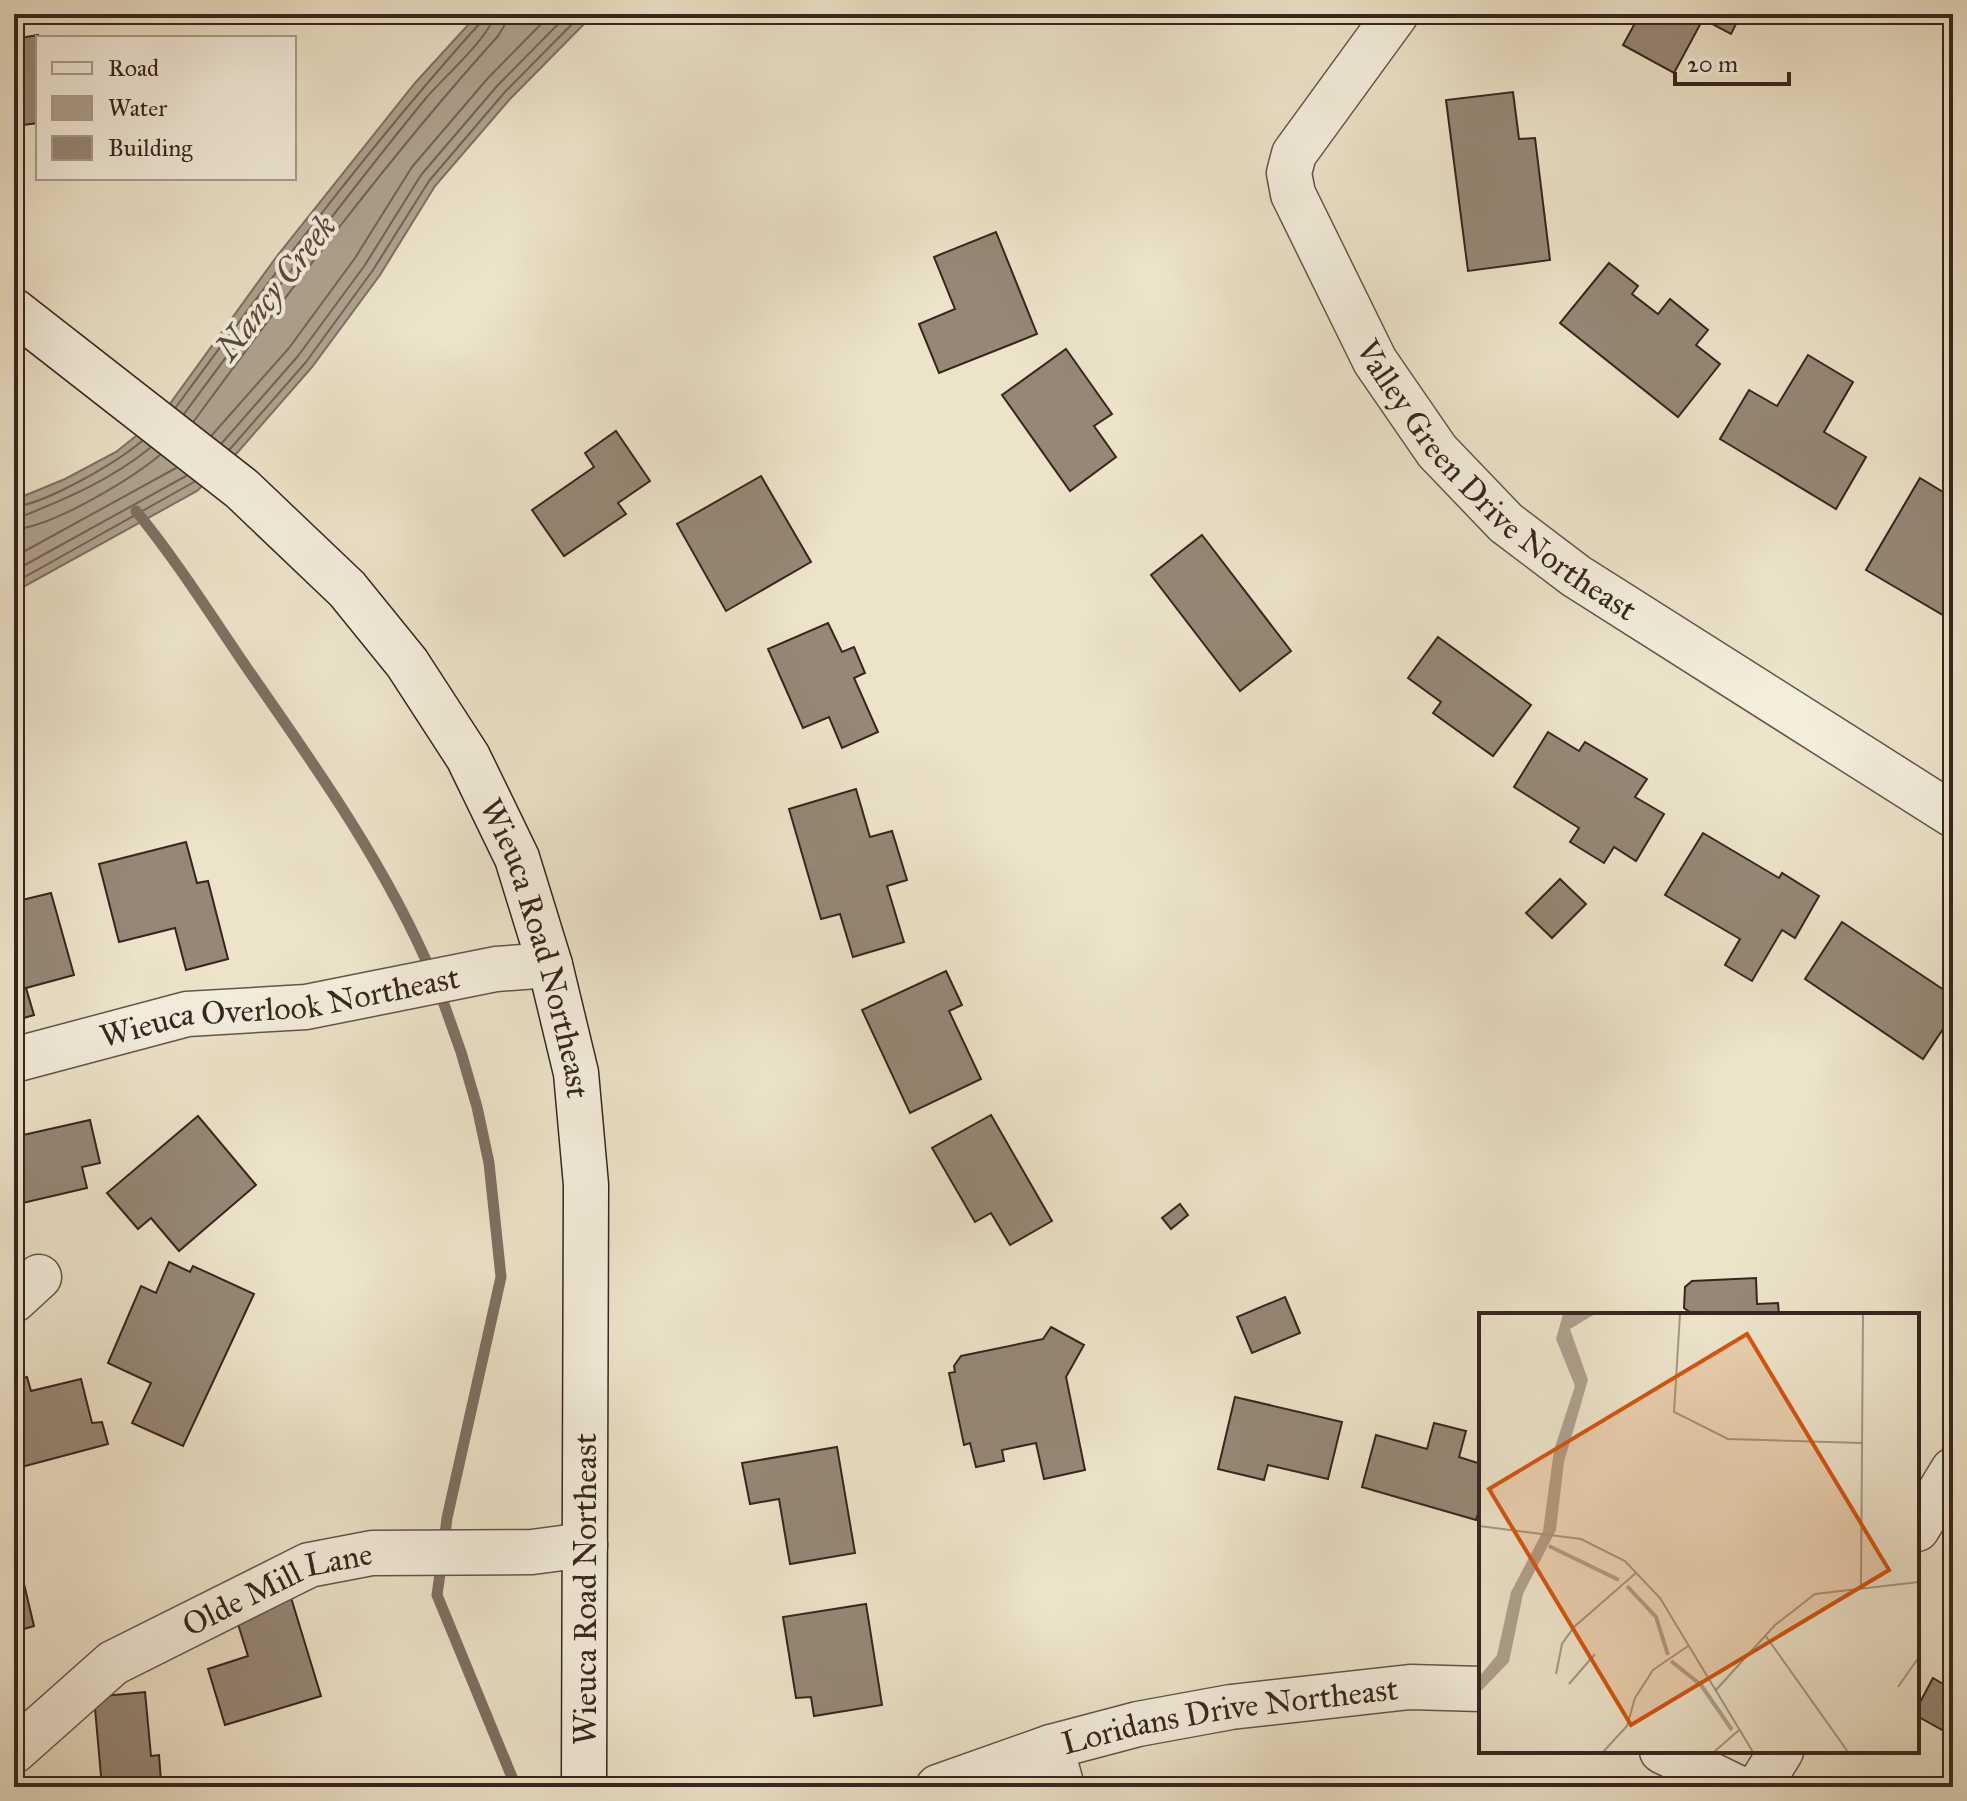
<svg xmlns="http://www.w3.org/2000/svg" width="1967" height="1801" font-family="'IM FELL Great Primer',serif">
  <rect width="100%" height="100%" fill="#ece3c9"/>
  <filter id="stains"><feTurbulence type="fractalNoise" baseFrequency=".0025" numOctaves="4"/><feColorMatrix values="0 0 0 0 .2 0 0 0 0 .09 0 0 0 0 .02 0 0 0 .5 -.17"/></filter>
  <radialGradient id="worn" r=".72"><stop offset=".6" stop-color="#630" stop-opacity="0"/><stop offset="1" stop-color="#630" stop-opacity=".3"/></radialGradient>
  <path fill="#aea28f" stroke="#7e7062" stroke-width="2" d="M478,14h116l-84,85 -75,87 -55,89 -68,92 -75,86 -40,38 -183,101v-92l51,-21 51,-27 45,-36 116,-160 138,-173z"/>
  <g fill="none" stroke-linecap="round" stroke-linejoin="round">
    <g stroke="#726456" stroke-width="2">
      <path d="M176,407c97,-132 195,-263 305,-385l3,-8"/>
      <path d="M184,414c79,-107 158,-213 242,-316 15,-18 67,-64 68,-84"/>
      <path d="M194,421c97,-132 194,-263 304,-385l6,-10 2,-12"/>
      <path d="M212,435l77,-87 66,-90 57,-91 76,-89 63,-64"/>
      <path d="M222,443l76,-87 67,-91 56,-90 76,-89 71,-72"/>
      <path d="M230,449l76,-87 67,-92 56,-89 75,-88 78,-79"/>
      <path d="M14,507c33,-4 102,-44 128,-66"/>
      <path d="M14,517l9,-1c45,-18 89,-37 127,-68"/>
      <path d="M14,529c37,-1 117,-50 146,-74"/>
      <path d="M14,557l162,-89"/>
      <path d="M14,571l172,-95"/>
      <path d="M14,583l180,-101"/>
    </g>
    <g stroke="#7e7062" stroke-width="11">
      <path d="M136,511c41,50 76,106 113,160 67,96 137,195 183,303"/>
      <path d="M439,990l22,62 16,55 12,56 12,114 -54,241 -3,25"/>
      <path d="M442,1560l-5,35 79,192"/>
    </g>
  </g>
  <g fill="#958877" stroke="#37251e" stroke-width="2">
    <path d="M1640,14h101l-10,20 -28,-15 -29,54 -51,-28z"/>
    <path d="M38,35v88l-24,3v-87z"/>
    <path d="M1513,92l6,47 16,-1 15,122 -82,11 -22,-171z"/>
    <path d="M996,232l41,102 -98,39 -20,-49 36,-15 -21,-52z"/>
    <path d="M1609,263l29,23 -6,8 26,20 12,-15 38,31 -12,15 24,19 -42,53 -118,-94z"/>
    <path d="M1066,349l46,65 -18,12 22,31 -46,34 -68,-96z"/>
    <path d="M1808,355l45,27 -29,50 42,25 -30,52 -116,-70 29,-49 28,16z"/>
    <path d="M616,431l34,50 -32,22 8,11 -62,42 -32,-46 62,-43 -9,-14z"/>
    <path d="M761,476l50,86 -85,49 -49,-87z"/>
    <path d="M1920,478l33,20v27l-3,6 3,1v89l-87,-51z"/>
    <path d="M1202,535l89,116 -51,40 -89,-116z"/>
    <path d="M828,623l14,29 12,-5 11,26 -11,5 24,54 -36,16 -13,-31 -26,11 -35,-79z"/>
    <path d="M1438,637l93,68 -38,51 -60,-43 8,-11 -33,-24z"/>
    <path d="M1548,732l31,19 6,-9 62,37 -12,18 29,17 -28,47 -22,-14 -10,16 -34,-21 9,-14 -65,-41z"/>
    <path d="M856,789l14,48 22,-6 15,49 -20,6 17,56 -51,15 -13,-43 -19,5 -32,-110z"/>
    <path d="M1703,833l76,45 3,-5 37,23 -24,42 -13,-8 -30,51 -27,-16 15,-26 -75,-44z"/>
    <path d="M186,842l11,41 11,-2 20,78 -42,11 -11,-42 -56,14 -20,-78z"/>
    <path d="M1560,879l26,25 -34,34 -26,-25z"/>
    <path d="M19,890l3,10 29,-7 23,82 -48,13 8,27 -20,6v-129z"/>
    <path d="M1842,922l111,74v18l-30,45 -118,-80z"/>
    <path d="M946,971l16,34 -13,6 32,68 -71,34 -48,-103z"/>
    <path d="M991,1115l61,106 -42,24 -19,-32 -16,9 -43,-74z"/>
    <path d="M198,1116l58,69 -77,66 -28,-33 -13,11 -31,-36z"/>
    <path d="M90,1120l10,43 -18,4 5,21 -73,17v-68z"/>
    <path d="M1180,1204l8,11 -17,14 -9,-11z"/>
    <path d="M169,1262l21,10 3,-6 61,28 -71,152 -51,-23 19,-40 -43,-20 33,-77 15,7z"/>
    <path d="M1756,1278l1,26 21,-1 1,12h-85l-10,-7 1,-21 7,-6z"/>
    <path d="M1285,1297l15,36 -48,20 -15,-36z"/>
    <path d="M1051,1327l33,18 -18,32 19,93 -41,9 -8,-36 -34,7 2,11 -28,6 -6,-24 -6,2 -15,-72 6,-1 -1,-6 7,-10 82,-17z"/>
    <path d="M27,1377l4,14 50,-12 11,44 10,-1 6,22 -94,25v-88z"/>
    <path d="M1235,1397l107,25 -14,57 -60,-14 -4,15 -46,-11z"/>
    <path d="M1434,1423l32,8 -7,26 22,7v40l-5,16 -114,-33 14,-52 51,14z"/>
    <path d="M837,1447l18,106 -65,11 -11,-65 -29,5 -8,-41z"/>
    <path d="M24,1584l10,42 -20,6v-45z"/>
    <path d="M289,1591l32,105 -96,29 -17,-56 40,-13 -15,-48z"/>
    <path d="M866,1604l16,101 -68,11 -3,-19 -15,1 -13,-81z"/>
    <path d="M1933,1678l17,10 3,-5v53l-36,-20v-8z"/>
    <path d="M145,1692l6,64 8,-1 2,26 14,-1 1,7h-74l-8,-90z"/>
  </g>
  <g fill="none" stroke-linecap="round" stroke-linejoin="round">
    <g stroke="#645449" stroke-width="47">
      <g id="street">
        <path id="s1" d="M1396,14l-102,140 -5,19 4,21 82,167 62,90 69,72 70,53 377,239"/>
        <path id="s2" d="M14,1060l173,-46 119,-7 190,-38 54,-4"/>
        <path d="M14,1300l25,-23"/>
        <path d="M1917,1529l36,-59"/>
        <path d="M1051,1747l11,40"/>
        <path id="s3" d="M14,1751l99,-88 196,-98 63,-12 160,-1 53,-7"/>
        <path d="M1662,1751l74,36"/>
        <path id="s4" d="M938,1787l113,-40 87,-23 93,-17 179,-20 71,2"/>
        <path d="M1759,1787l22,-36"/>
      </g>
    </g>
    <g stroke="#37251e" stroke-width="47">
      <g id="secondary">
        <path id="s5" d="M14,311l228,178 105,100 60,74 61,94 49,101 33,107 26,108 10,112 -2,602"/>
      </g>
    </g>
    <use href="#street" stroke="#f3eddc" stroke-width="44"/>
    <use href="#secondary" stroke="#f3eddc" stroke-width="44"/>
  </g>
  <g text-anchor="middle" stroke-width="8" stroke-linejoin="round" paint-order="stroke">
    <g font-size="32" fill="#37251e" stroke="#f3eddc">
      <text dy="11" stroke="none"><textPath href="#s1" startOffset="572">Valley Green Drive Northeast</textPath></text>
      <text dy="11" stroke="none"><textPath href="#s5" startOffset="846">Wieuca Road Northeast</textPath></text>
      <text dy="11" stroke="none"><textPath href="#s2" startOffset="272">Wieuca Overlook Northeast</textPath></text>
      <text transform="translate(585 1589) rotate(-90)" y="11">Wieuca Road Northeast</text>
      <text dy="11" stroke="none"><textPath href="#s3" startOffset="314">Olde Mill Lane</textPath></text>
      <text dy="11" stroke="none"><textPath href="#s4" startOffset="302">Loridans Drive Northeast</textPath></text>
    </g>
    <g font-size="34" font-style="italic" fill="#5b4a40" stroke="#f3eddc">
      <text transform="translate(275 287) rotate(-52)" y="12">Nancy Creek</text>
    </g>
  </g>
  <g transform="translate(1479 1313)">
    <rect width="440" height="440" fill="#ece3c9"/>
    <path d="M84,1h32l-25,15 18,51 -24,82 -8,68 -33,64 -14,68 -30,31v-16l18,-22 14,-63 32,-61 11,-81 21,-64 -19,-47z" fill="#aea28f"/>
    <path fill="none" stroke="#aea28f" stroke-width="4" d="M70,233l70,34M148,273l29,31 12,38M192,348l30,24 31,45"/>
    <path fill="none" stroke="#a49785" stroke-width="2" d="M201,1l-6,98 54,27 134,4M0,213l102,13 44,22 35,37 93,154M382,273l2,-272M286,322l83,117M77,361l6,-30 12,-17 63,-55M90,371l26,-30M419,374l21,-30M236,378l60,-66 40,-31 104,-12M124,439l24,-26 8,-28 18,-28 35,-24M235,439l25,-22"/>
    <path fill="#d6540e" fill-opacity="0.15" stroke="#d6540e" stroke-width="4" d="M268,21l142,236 -258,155 -142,-236z"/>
    <rect width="440" height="440" fill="none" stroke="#37251e" stroke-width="4"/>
  </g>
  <rect width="1967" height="1801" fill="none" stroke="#ece3c9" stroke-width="48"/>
  <rect x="16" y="16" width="1935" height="1769" fill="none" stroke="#37251e" stroke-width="4"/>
  <rect x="24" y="24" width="1919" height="1753" fill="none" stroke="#37251e" stroke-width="2"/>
  <rect x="36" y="36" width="260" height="144" fill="#f3eddc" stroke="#a89d90" stroke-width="2"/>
  <rect x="52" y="62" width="40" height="12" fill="#f3eddc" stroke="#a89d90" stroke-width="2"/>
  <text x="108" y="76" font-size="24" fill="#37251e">Road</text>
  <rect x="52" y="96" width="40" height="24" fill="#aea28f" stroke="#a89d90" stroke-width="2"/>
  <text x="108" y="116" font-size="24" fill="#37251e">Water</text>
  <rect x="52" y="136" width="40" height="24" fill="#958877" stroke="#a89d90" stroke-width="2"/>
  <text x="108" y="156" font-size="24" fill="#37251e">Building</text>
  <path d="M1675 72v12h114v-12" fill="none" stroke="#37251e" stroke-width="4"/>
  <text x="1687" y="72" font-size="24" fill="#37251e" stroke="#f3eddc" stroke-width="6" paint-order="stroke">20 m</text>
  <rect width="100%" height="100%" filter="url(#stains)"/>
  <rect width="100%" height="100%" fill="url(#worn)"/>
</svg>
